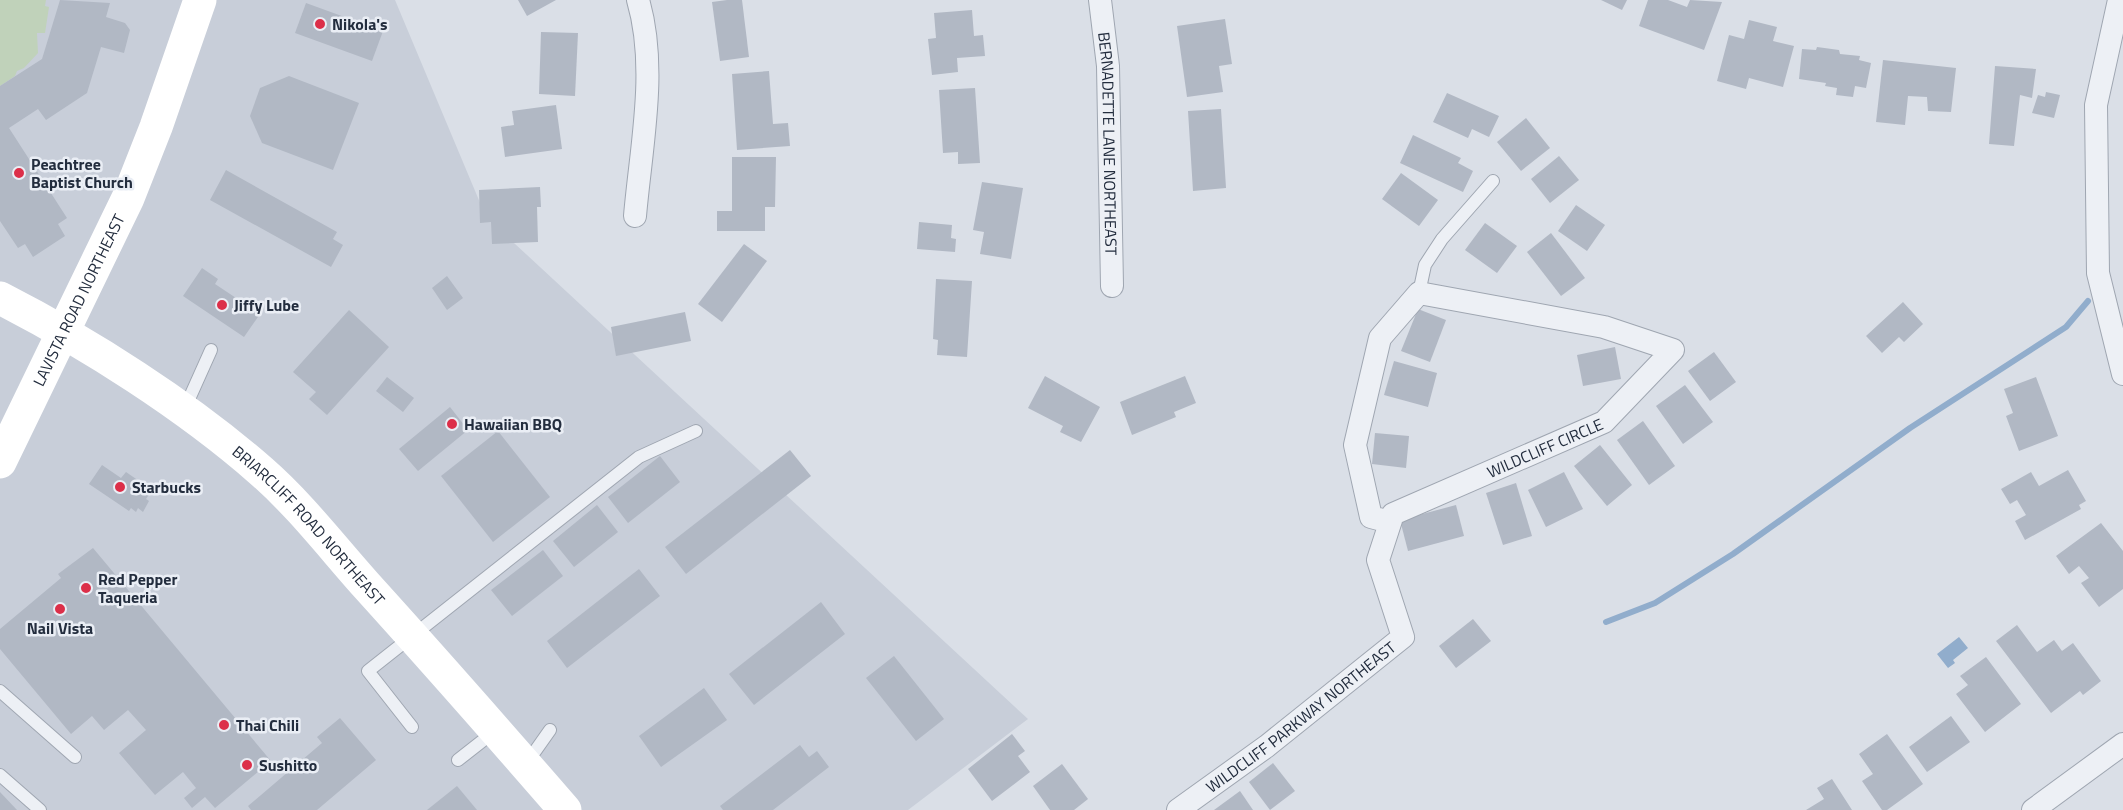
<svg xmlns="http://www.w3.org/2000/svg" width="2123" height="810" font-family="'Titillium Web',sans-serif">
  <rect width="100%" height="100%" fill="#dadfe7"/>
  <path fill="#c8ced9" d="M0,0h395l91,217 542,502 -120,91h-908z"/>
  <path fill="#c0d2ba" d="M0,0h46l-1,6 4,1 -4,26h-8l1,20 -14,15 -7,3 -2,5 -15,10z"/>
  <path fill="#91adcc" d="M1959,637l9,11 -15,12 2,3 -7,5 -11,-14z"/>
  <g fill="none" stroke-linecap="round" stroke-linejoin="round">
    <path stroke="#91adcc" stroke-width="6" d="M1606,622l49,-19 78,-49 177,-126 156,-101 22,-26"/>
  </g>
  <g fill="#b1b8c4">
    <path d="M60,0l50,3 -4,14 19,6 5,7 -6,23 -23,-6 -14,46 -41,27 -8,-11 -29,19 58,90 -9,6 7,12 -32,21 -8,-13 -7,4 -18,-27v-135l42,-27z"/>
    <path d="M518,0h38l-29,16z"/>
    <path d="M727,0h15l7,57 -29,4 -8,-59z"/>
    <path d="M1601,0h26l-5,10z"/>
    <path d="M1648,0h20l19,7 3,-7 32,2 -18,48 -65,-24z"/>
    <path d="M306,3l77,28 -11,30 -77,-28z"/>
    <path d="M972,10l2,26 9,-1 2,21 -28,2 1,14 -26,3 -4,-36 8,-1 -2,-25z"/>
    <path d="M1225,19l7,45 -13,2 4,26 -36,5 -10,-71z"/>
    <path d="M1749,20l28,7 -4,14 21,5 -11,41 -34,-9 -3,11 -29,-8 12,-46 15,4z"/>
    <path d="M541,32l37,1 -3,63 -36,-2z"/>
    <path d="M1817,47l22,3 1,4 20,2 -1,4 12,3 -5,25 -11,-2 -2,11 -17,-2 1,-7 -12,-2 1,-3 -27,-4 3,-30 14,1z"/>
    <path d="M1883,60l73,8 -5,44 -23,-1 -1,-14 -19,-1 -3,29 -29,-3z"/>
    <path d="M1995,66l41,3 -4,29 -12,-3 -6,51 -25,-2z"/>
    <path d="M769,71l4,53 15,-1 2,23 -53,4 -5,-76z"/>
    <path d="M289,76l70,27 -26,67 -71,-27 -12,-27 10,-28z"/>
    <path d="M975,88l5,75 -22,1v-12l-15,1 -4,-63z"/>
    <path d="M2046,92l14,3 -6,23 -22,-5 6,-18 7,2z"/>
    <path d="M1447,93l52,23 -10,21 -17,-8 -4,9 -35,-16z"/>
    <path d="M556,105l6,44 -57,8 -4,-30 13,-2 -2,-14z"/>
    <path d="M1221,109l5,79 -33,3 -5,-80z"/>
    <path d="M1526,118l24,30 -29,23 -24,-29z"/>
    <path d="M1413,135l48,23 -3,5 15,8 -10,21 -63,-29z"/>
    <path d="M1559,156l20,24 -29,23 -19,-24z"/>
    <path d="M732,157h44l-1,50h-10v24h-48v-20h15z"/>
    <path d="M226,170l111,62 -4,7 10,6 -12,22 -121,-67z"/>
    <path d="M1401,173l37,27 -19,26 -37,-27z"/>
    <path d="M982,182l41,6 -12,71 -31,-5 4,-22 -11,-2z"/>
    <path d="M540,187l1,20h-4l1,35 -46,2 -1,-22 -11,1 -1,-33z"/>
    <path d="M1576,205l29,20 -18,26 -29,-20z"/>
    <path d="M919,222l33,3 -1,13 5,1 -1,13 -38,-3z"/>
    <path d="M1485,223l32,23 -20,27 -32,-23z"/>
    <path d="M1551,233l34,45 -24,18 -34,-44z"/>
    <path d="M744,244l23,17 -45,61 -24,-18z"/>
    <path d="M202,268l16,11 -3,5 45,30 -16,23 -61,-41z"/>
    <path d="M447,276l16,22 -16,12 -15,-22z"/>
    <path d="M936,279l36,2 -5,76 -30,-2 1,-15 -5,-1z"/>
    <path d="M1903,302l20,22 -19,18 -5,-5 -17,16 -16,-17z"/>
    <path d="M1418,309l28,11 -16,42 -29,-11z"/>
    <path d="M349,310l40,37 -62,68 -18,-16 7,-7 -23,-20z"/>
    <path d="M685,312l6,29 -75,15 -5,-29z"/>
    <path d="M1615,347l6,32 -38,7 -6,-31z"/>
    <path d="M1714,352l22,30 -26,19 -22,-30z"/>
    <path d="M1394,361l43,12 -9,34 -44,-12z"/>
    <path d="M1045,376l55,31 -19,35 -21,-10 3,-6 -35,-18z"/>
    <path d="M1185,376l11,27 -22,9 2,5 -44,18 -12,-33z"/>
    <path d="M387,377l27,21 -11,14 -27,-21z"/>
    <path d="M2036,377l22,59 -39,15 -13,-35 7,-3 -9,-24z"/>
    <path d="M1685,385l28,37 -30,22 -27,-38z"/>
    <path d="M450,407l18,23 -50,41 -19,-22z"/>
    <path d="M1643,421l32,45 -26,19 -32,-45z"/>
    <path d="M498,431l52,66 -57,45 -52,-66z"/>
    <path d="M1375,433l34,3 -3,32 -34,-4z"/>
    <path d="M1600,445l32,40 -25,21 -33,-40z"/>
    <path d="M790,450l21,26 -125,98 -21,-27z"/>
    <path d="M660,456l20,26 -52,41 -20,-26z"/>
    <path d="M102,465l19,13 5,-6 26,18 -6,9 3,2 -6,11 -5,-4 -2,4 -5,-4 -2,3 -40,-27z"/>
    <path d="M2068,470l18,31 -7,4 2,4 -56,31 -10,-19 11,-6 -9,-15 -7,4 -9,-15 30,-17 8,14z"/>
    <path d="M1564,472l19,37 -37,18 -18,-37z"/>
    <path d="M1516,483l16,53 -29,9 -17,-52z"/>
    <path d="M597,505l21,27 -44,35 -21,-26z"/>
    <path d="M1456,505l8,31 -56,15 -8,-31z"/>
    <path d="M2101,523l22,28v38l-24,18 -18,-24 8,-5 -10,-12 -10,8 -13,-18z"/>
    <path d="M93,548l178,213 -56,47 -10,-11 -13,11 -8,-10 12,-10 -13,-16 -28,23 -36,-42 27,-23 -18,-20 -24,20 -12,-14 -21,18 -71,-85v-20l61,-51 -3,-4z"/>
    <path d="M543,550l20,26 -51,40 -21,-26z"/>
    <path d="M639,569l21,27 -93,72 -20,-27z"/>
    <path d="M821,602l24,32 -91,71 -25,-31z"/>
    <path d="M1473,619l18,22 -35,27 -17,-22z"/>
    <path d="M2017,625l20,27 17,-12 8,11 11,-8 28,38 -18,14 -3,-4 -29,22 -55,-72z"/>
    <path d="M894,656l50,63 -28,22 -50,-63z"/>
    <path d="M1986,657l35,47 -36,28 -29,-38 12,-9 -8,-9z"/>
    <path d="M704,688l23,32 -66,47 -22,-31z"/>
    <path d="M1951,716l19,26 -43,30 -18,-25z"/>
    <path d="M340,718l36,42 -59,50h-66l-3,-4 74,-63 -5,-6z"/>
    <path d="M1012,734l13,17 -7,5 12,16 -38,29 -24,-32z"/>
    <path d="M1887,734l36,50 -36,26h-5l-20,-29 11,-7 -14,-20z"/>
    <path d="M800,745l9,12 8,-6 12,16 -56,43h-50l-3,-4z"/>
    <path d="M1273,763l22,28 -25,19 -21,-28z"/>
    <path d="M1062,764l26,35 -14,11h-24l-17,-24z"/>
    <path d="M1832,779l20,31h-46l18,-11 -7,-11z"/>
    <path d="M457,786l20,24h-50z"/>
    <path d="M1240,791l13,19h-39z"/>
    <path d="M0,792l17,18h-17z"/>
  </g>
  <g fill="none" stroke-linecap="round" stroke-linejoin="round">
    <g stroke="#9fa6b1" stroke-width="14">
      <g id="lane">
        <path d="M1419,293l6,-28 17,-26 51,-58"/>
        <path d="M185,408l26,-58"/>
        <path d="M0,691l75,66"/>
        <path d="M412,727l-44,-56 271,-214 57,-26"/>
        <path d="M458,760l37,-29"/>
        <path d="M526,764l24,-34"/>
        <path d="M0,775l40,35"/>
      </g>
    </g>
    <g stroke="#9fa6b1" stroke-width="24">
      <g id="street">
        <path id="s1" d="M1100,0l8,66 4,220"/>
        <path d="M2119,0l-23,105 2,168 25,101"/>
        <path d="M635,216c6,-70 23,-148 3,-216"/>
        <path id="s2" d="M1178,810l89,-64 136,-109 -25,-77 15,-46 211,-92 69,-72 -69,-23 -185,-34 -39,45 -25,107 16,72 19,5"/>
        <path d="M2033,810l90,-66"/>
      </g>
    </g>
    <use href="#lane" stroke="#edf0f5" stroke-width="12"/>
    <use href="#street" stroke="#edf0f5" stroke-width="22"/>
    <g stroke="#fff" stroke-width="33">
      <path id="s3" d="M0,298c88,45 187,108 261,173 39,34 71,76 105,114 67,74 133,149 199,225"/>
      <path id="s4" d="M0,462l128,-264 28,-71 44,-127"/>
    </g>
  </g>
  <g fill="#dc2f49" stroke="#eaeef5" stroke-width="2">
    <circle cx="320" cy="24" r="6"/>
    <circle cx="19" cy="173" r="6"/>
    <circle cx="222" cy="305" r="6"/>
    <circle cx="452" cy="424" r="6"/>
    <circle cx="120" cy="487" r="6"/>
    <circle cx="86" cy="588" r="6"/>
    <circle cx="60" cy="609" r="6"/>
    <circle cx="224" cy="725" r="6"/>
    <circle cx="247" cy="765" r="6"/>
  </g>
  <g text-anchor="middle" stroke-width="5" stroke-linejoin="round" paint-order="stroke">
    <g font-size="16" font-weight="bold" fill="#232d3e" stroke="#eaeef5" text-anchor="start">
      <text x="332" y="30">Nikola's</text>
      <text x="31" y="170">Peachtree<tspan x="31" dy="18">Baptist Church</tspan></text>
      <text x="234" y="311">Jiffy Lube</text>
      <text x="464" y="430">Hawaiian BBQ</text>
      <text x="132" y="493">Starbucks</text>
      <text x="98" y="585">Red Pepper<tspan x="98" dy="18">Taqueria</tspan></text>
      <text x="60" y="634" text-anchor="middle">Nail Vista</text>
      <text x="236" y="731">Thai Chili</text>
      <text x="259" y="771">Sushitto</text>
    </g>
    <g font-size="16" fill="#232d3e" stroke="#eaeef5">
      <text dy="6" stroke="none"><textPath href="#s1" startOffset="144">BERNADETTE LANE NORTHEAST</textPath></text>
      <text dy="6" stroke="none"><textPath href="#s4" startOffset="180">LAVISTA ROAD NORTHEAST</textPath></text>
      <text dy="6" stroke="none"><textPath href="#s2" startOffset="579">WILDCLIFF CIRCLE</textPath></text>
      <text dy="6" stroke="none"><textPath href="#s3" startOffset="386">BRIARCLIFF ROAD NORTHEAST</textPath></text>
      <text dy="6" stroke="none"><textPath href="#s2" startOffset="154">WILDCLIFF PARKWAY NORTHEAST</textPath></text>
    </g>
  </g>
</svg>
